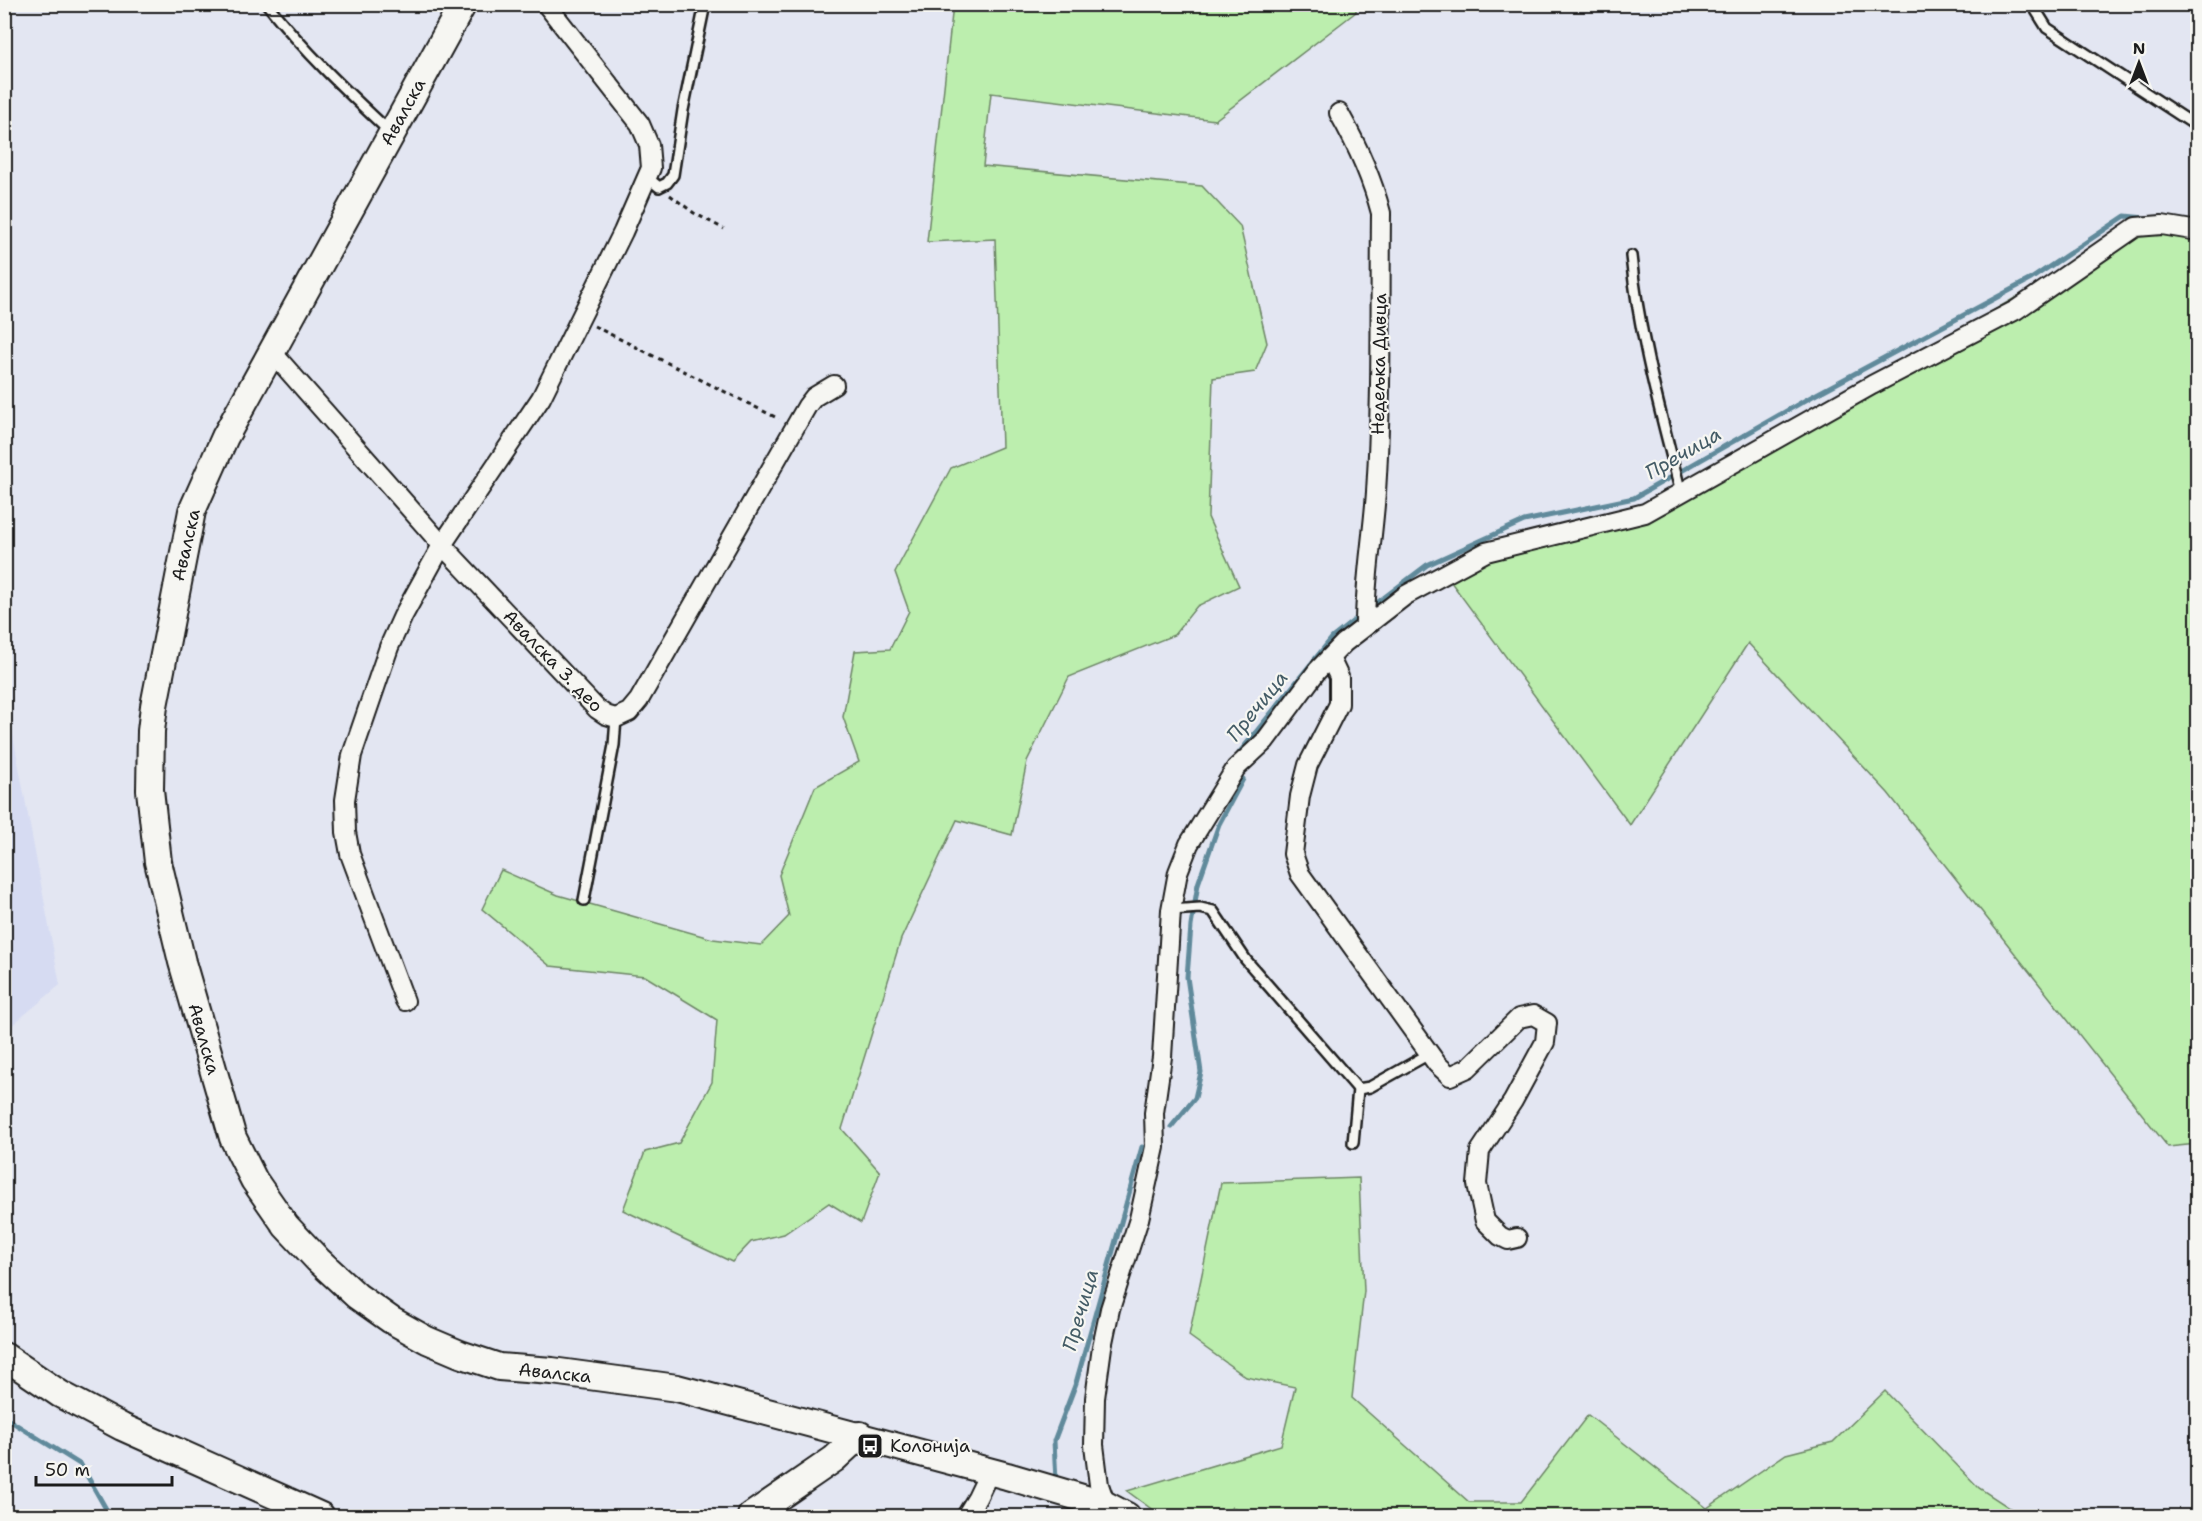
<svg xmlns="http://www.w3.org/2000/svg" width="2202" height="1521" font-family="'Shantell Sans',sans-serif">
  <rect width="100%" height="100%" fill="#e3e6f2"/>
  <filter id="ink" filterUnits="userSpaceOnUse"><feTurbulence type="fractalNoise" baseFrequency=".0167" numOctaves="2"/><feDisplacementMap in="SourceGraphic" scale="12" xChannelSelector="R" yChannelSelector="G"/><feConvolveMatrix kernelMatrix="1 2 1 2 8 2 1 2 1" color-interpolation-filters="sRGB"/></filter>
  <g filter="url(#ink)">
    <path fill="#d6dbf2" d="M8,709l52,276 -55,46 -1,-321z"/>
    <g fill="#bceeae" stroke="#6c8565" stroke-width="1.5">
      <path d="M953,5h403v7l-141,108 -224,-27 -8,73 219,20 38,40 27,117 -12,29 -42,6 -5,139 31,69 -42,20 -23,29 -105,42 -42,84 -15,74 -55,-15 -56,119 -59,190 38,43 -19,51 -32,-20 -45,31 -33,8 -19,20 -109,-52 22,-58 34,-9 33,-61 5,-62 -72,-44 -95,-10 -68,-57 19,-39 57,25 155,44 48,6 28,-29 -10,-41 36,-88 44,-25 -16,-45 12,-66 35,-2 19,-38 -14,-39 56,-104 51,-21 -7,-208 -68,3z"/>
      <path d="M2136,227l61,5v912l-29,3 -280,-354 -140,-150 -118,182 -185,-251 236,-81z"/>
      <path d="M1359,1178l5,113 -12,107 117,104h52l67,-87 119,93 79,-54 47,-12 52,-51 94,97 43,28h-777l-13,-9 -7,9h-64l-34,-25 154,-46 14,-58 -49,-10 -57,-41 32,-153z"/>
    </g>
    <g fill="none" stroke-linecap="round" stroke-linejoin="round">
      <g stroke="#608a9b" stroke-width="5">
        <path d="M1369,609l58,-44 97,-44 110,-23 177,-101 220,-118 94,-63 20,2"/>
        <path d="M1239,753l93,-115 29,-23"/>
        <path d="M1171,1127l24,-29 6,-26 -14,-95 4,-51 7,-42 21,-60 24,-45"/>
        <path d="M4,1417l77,48 29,51"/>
        <path d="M1056,1481l-2,-40 22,-58 66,-236"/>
        <path d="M1076,1510l7,6"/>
      </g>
      <g stroke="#1c1c1c" stroke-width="14">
        <g id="lane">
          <path d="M267,4c38,48 79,87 123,128"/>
          <path d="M2032,4l15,24 151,99"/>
          <path d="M648,178l11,9 8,-4 6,-8 10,-65 21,-101"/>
          <path d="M1631,256c8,81 30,158 50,237"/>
          <path d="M584,900l30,-155 2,-27"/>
          <path d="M1171,910l29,-2 13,3 33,49 112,129 12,-2 59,-33"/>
          <path d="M1353,1143l5,-54"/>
        </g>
      </g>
      <g stroke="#1c1c1c" stroke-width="22">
        <g id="street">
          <path d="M1339,113c18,32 33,65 42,100 -1,93 1,187 -5,279 -3,45 -11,88 -11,132"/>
          <path d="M271,351l171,194 155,164 9,6 10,3 13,-6 10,-12 168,-294 7,-9 20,-12"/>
          <path d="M1330,658l9,19v27l-31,61 -8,31 -7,58 7,20 137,190 13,12 18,-8 51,-50 14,-3 14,8 -2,19 -32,59 -33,50 -3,33 8,37 15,15 8,4 9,-2"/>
          <path d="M405,1001l-55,-147 -4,-22 -1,-32 7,-45 37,-108 14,-31 39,-71 99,-147 82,-166 28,-64 -2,-23 -9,-21 -94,-120"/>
          <path d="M1106,1505l-7,-20 -5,-40 1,-47 7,-51 8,-38 29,-90 16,-72 -1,-34 8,-56 9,-147 7,-38 11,-28 47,-76 29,-27 52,-70 27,-28 62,-48 80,-43 159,-39 227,-128 144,-75 120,-83 26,-2 36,6"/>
          <path d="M966,1516l11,-18 13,-27"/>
        </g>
      </g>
      <g stroke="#1c1c1c" stroke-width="30">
        <g id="secondary">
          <path d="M463,4l-238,433 -33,74 -38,195 -3,25 -1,59 8,72 24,100 51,176 21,42 32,46 32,34 39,36 34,24 36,20 33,14 39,13 53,4 125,17 330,88 99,29 21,11"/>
          <path d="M4,1356l56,38 62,33 199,89"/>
          <path d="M751,1516l83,-57 26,-24"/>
        </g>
      </g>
      <g stroke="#1c1c1c" stroke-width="3" stroke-dasharray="4.5 4.5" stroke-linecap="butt">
        <path d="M670,195l24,18 30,16"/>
        <path d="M594,326l185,93"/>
      </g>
      <use href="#lane" stroke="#f6f6f2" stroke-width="9"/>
      <use href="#street" stroke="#f6f6f2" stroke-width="18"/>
      <use href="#secondary" stroke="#f6f6f2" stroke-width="26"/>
    </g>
  </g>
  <defs>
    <g id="bus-square" transform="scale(1.35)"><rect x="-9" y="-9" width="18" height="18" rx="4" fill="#1c1c1c" stroke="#f6f6f2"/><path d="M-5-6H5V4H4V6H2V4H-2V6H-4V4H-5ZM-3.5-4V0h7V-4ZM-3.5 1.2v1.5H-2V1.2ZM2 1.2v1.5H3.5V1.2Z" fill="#fff"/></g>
  </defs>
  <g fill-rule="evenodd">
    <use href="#bus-square" x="870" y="1446"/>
  </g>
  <g text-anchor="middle" stroke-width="4.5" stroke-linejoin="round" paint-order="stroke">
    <g font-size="18" fill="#1c1c1c" stroke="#f6f6f2">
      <text transform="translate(403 112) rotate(-61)" y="6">Авалска</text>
      <text transform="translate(1379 364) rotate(-89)" y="6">Недељка Дивца</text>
      <text transform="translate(186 545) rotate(-77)" y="6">Авалска</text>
      <text transform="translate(553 661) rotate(46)" y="6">Авалска 3. део</text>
      <text transform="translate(204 1039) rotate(74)" y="6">Авалска</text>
      <text transform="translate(555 1373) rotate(6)" y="6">Авалска</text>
    </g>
    <g font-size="18" fill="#1c1c1c" stroke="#f6f6f2" text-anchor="start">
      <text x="890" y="1452">Колонија</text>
    </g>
    <g font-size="20" font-style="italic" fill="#445c66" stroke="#f6f6f2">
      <text transform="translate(1683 453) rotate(-30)" y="7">Пречица</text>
      <text transform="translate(1257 706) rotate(-51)" y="7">Пречица</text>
      <text transform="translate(1080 1310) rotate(-74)" y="7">Пречица</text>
    </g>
  </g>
  <rect width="2202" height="1521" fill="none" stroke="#f6f6f2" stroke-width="24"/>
  <rect x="12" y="12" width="2178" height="1497" fill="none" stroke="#1c1c1c" stroke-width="2" filter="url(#ink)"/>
  <g transform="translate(2139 63)" stroke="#f6f6f2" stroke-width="4.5" paint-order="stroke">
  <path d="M0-4.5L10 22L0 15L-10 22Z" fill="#1c1c1c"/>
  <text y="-9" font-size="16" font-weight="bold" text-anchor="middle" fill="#1c1c1c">N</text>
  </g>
  <path d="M36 1476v9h136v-9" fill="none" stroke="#1c1c1c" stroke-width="3"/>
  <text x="45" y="1476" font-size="18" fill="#1c1c1c" stroke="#f6f6f2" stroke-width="4.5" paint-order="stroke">50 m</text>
</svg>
